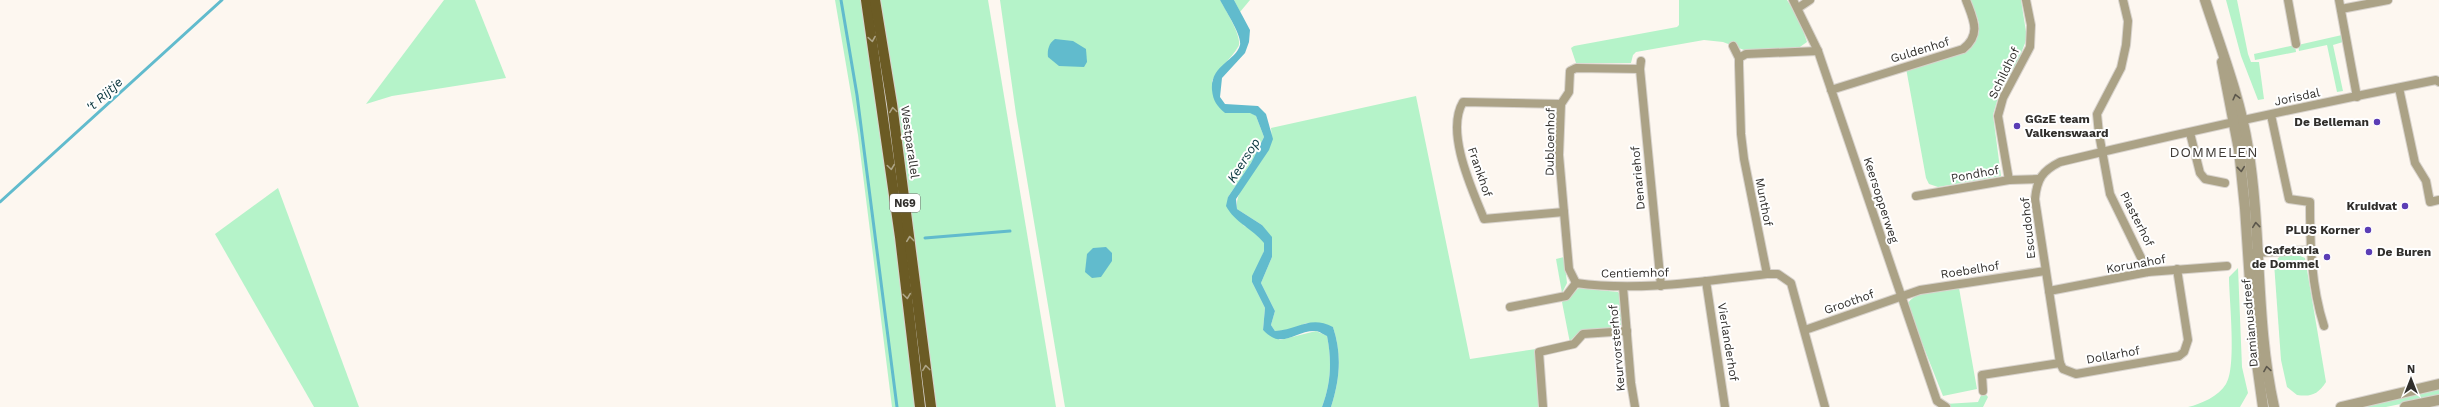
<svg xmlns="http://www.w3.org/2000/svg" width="2439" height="407" font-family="'Work Sans',sans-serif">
  <rect width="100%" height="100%" fill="#fdf7f0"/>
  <g fill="#b5f3c9">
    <path d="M444,0h31l31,78 -114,18 -26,8z"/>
    <path d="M835,0h28l55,407h-26l-34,-272z"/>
    <path d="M878,0h110l68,407h-122z"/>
    <path d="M1000,0h220c5,9 24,39 18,47 -8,13 -19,21 -26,34l13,32h26l5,3 8,21 -13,26 -23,34 16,29 10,4 11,13 -1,8 -12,31 13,26 -2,22 17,10 36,-9 11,5c5,25 4,47 -5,71h-257l-49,-293z"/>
    <path d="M1234,0h16l-10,12z"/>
    <path d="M1679,0h108l13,21 7,21 -10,7 -53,1 -21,-8 -19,-2 -68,12 -3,3 -2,8h-55l-5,-15 3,-2 103,-19 2,-2z"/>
    <path d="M1970,0h51l6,38 -7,18 2,2 -25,43 -4,14 8,61 -63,11 -9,-3 -3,-6 -20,-110c23,-6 70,-10 73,-39 1,-9 -6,-21 -9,-29z"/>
    <path d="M2226,0h11l11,54 3,8h8l5,37 -6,1 -17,-44z"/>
    <path d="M2342,35l1,7 -10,3 10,46 -6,1 -10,-47 -28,6 -1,-6z"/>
    <path d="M2295,45l1,7 -41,8 -1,-6z"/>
    <path d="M1416,96l54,263 66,-10 3,58h-208c9,-28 11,-53 2,-80l-27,-4 -14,7 -17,1 -4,-6 4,-14 -14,-28 11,-26 -10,-32 -25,-16c-3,-30 39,-48 34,-81z"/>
    <path d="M278,188l81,219h-45l-99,-173z"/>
    <path d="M2298,255l7,3 21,124c-8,12 -14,15 -29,13l-10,-8 -6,-27 -7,-97 6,-7z"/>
    <path d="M1564,257l3,26 -5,10 -6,-34z"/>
    <path d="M2238,268l4,99 6,26 -8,14h-52c13,-3 31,-11 38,-23 11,-17 3,-85 3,-107z"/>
    <path d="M1579,288l39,4 4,5v27c-14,10 -45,0 -52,19l-8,-41z"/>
    <path d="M1959,288l18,101 -34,7 -36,-91c8,-16 36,-15 52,-17z"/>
    <path d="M2439,387v9l-53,11h-35z"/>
    <path d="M1983,391l5,6 -5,10h-33l-5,-3 33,-2z"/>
  </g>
  <g fill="#61bbcd">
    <path d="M1220,0h14l16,30 -1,12 -4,11 -23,25 -2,19 5,7 33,2 8,8 7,25 -4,11 -33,49 1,10 25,16 10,12v20l-11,26 14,28 -4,14 4,6c24,-1 34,-16 58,-4 9,27 7,52 -2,80h-9c9,-24 10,-46 5,-71 -3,-1 -8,-5 -11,-5 -22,-1 -33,20 -53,-1l2,-22 -13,-26v-6l12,-25v-8c-12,-15 -29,-20 -38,-37l2,-9 23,-34 13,-26 -8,-21 -6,-3h-25c-8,-7 -12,-12 -13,-23 -2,-25 24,-29 28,-45 2,-10 -15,-35 -20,-45z"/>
    <path d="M1055,39l18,2 13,8 1,13 -3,5 -25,-1 -11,-9c-1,-7 1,-14 7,-18z"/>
    <path d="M1093,248l13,-1 6,6v8l-11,16 -9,1 -7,-6 2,-18z"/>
  </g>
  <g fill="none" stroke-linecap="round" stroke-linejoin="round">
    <g stroke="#61bbcd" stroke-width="3">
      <path d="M841,0l16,95 40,312"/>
      <path d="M0,202l222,-202"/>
      <path d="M925,238l85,-7"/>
    </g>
    <g stroke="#d8d3cd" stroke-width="10">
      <g id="minor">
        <path d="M1793,0l25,51 119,350 9,6"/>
        <path d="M2123,0l5,21 -2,24 -5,23 -24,46 2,20 11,60 38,78"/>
        <path d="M2288,0l8,44"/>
        <path d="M2339,0l18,97"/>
        <path d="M1798,8l12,-8"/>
        <path d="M2341,9l47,-9"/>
        <path d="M1733,46l6,12"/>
        <path d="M1818,51l-72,3 -7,4v7l2,69 3,25 23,115h11l13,9 34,124"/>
        <path d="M1641,61l-1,8 21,217"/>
        <path d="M2399,88l16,75 11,18 4,21 9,-2"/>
        <path d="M1831,90l132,-41c19,-15 10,-30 3,-49"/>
        <path d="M1561,104l-98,-2c-18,30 9,87 21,117l80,-7"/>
        <path d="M2271,115l18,84 21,3c0,42 1,84 14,124"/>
        <path d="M2190,133l10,40 5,6 20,4"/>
        <path d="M2009,180l-11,-64 5,-18 27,-51 1,-22 -5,-25"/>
        <path d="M1916,196l93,-16 29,-1"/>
        <path d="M2254,253l57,-3"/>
        <path d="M1706,281l19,126"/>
        <path d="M1576,283l-7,-14 -10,-114 2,-51 8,-12 1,-21 6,-3 64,1"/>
        <path d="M1623,287l8,96 4,24"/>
        <path d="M2049,291l99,-19 79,-6"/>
        <path d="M1510,307l56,-11 10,-13c63,9 128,-2 191,-9"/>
        <path d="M1805,330l115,-40 125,-19"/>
        <path d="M2060,363l-25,-164c2,-20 7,-28 25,-37 125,-30 250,-57 376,-82l3,2"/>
        <path d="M1983,391l-1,-16 78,-12 3,6 13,5 103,-18 5,-4 4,-12 -11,-71"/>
        <path d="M1543,407l-4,-55 35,-8 9,-10 44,-3"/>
      </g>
    </g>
    <g stroke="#d8d3cd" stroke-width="12">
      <g id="tertiary">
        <path d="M2205,0c16,49 35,97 43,148 14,86 7,174 26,259"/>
        <path d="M2222,62l17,88 6,58 9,134 9,65"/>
        <path d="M2341,407l98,-23"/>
        <path d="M2405,407l34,-7"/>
      </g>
    </g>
    <g stroke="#d8d3cd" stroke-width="12">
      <g id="primary">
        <path d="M866,0l34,237 20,170"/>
        <path d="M875,0l17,104 39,303"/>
      </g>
    </g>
    <use href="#minor" stroke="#aba286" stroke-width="8"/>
    <use href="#tertiary" stroke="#aba286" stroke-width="10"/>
    <use href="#primary" stroke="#6b5b24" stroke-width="10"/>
  </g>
  <defs><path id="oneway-chevron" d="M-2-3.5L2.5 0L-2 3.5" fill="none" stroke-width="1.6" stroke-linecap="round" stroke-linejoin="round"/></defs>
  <g stroke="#aea587">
    <use href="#oneway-chevron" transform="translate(872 39) rotate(81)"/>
    <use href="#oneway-chevron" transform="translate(893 110) rotate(-98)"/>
    <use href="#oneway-chevron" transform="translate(891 167) rotate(82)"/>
    <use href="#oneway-chevron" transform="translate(910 239) rotate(-97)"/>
    <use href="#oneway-chevron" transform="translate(907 296) rotate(83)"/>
    <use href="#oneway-chevron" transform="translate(926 368) rotate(-97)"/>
  </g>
  <g stroke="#5c574c">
    <use href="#oneway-chevron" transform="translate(2236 97) rotate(-104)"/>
    <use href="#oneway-chevron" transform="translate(2241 169) rotate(84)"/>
    <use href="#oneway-chevron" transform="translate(2256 225) rotate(-96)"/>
    <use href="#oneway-chevron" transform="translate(2267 369) rotate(-99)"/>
  </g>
  <g fill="#5b3db5" stroke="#fff" stroke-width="1.5">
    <circle cx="2377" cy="122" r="4"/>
    <circle cx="2017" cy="126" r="4"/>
    <circle cx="2405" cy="206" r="4"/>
    <circle cx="2368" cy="230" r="4"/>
    <circle cx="2369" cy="252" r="4"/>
    <circle cx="2327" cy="257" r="4"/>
  </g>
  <g text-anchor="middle" stroke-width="4" stroke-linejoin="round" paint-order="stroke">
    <rect fill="#fff" stroke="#6f6d6b" stroke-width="1" x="890" y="194" width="30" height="18" rx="3"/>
    <g font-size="11" font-weight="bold" fill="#312f2c">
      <text x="905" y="207">N69</text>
    </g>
    <g font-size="12" fill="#312f2c" stroke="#fff">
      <text transform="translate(1920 50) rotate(-17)" y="4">Guldenhof</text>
      <text transform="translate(2004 73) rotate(-64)" y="4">Schildhof</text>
      <text transform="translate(2297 97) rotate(-12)" y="4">Jorisdal</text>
      <text transform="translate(910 142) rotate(82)" y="4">Westparallel</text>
      <text transform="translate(1550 142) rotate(-89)" y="4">Dubloenhof</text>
      <text transform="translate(1480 172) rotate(71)" y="4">Frankhof</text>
      <text transform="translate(1975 174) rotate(-10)" y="4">Pondhof</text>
      <text transform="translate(1638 178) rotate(-95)" y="4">Denariehof</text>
      <text transform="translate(1881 200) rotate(72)" y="4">Keersopperweg</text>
      <text transform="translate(1764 202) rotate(79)" y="4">Munthof</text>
      <text transform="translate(2137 219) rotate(63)" y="4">Piasterhof</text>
      <text transform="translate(2028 228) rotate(-96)" y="4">Escudohof</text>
      <text transform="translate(2136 264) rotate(-10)" y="4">Korunahof</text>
      <text transform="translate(1970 270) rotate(-9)" y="4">Roebelhof</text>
      <text transform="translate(1635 273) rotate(-1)" y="4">Centiemhof</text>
      <text transform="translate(1849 302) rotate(-19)" y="4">Groothof</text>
      <text transform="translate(2250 323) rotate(-95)" y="4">Damianusdreef</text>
      <text transform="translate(1728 342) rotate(81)" y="4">Vierlanderhof</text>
      <text transform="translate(1617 348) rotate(-95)" y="4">Keurvorsterhof</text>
      <text transform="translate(2113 355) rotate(-10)" y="4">Dollarhof</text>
    </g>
    <g font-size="12" font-weight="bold" fill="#312f2c" stroke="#fff" text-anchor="end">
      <text x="2025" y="123" text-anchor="start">GGzE team<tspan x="2025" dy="14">Valkenswaard</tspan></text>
      <text x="2369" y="126">De Belleman</text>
      <text x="2397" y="210">Kruidvat</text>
      <text x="2360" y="234">PLUS Korner</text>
      <text x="2319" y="254">Cafetaria<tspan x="2319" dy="14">de Dommel</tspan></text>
      <text x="2377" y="256" text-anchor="start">De Buren</text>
    </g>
    <g font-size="13" font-style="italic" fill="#08353d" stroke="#fff">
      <text transform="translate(104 94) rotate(-42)" y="5">'t Rijtje</text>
      <text transform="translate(1243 160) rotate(-58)" y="5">Keersop</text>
    </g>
    <g font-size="14" letter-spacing="1" fill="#3f3a35" stroke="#fff">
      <text x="2214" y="157">DOMMELEN</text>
    </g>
  </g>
  <g transform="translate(2411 379)" stroke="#ffffff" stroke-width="3" paint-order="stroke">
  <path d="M0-3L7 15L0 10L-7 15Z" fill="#312f2c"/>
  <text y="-6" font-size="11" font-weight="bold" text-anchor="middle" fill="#312f2c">N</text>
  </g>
</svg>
